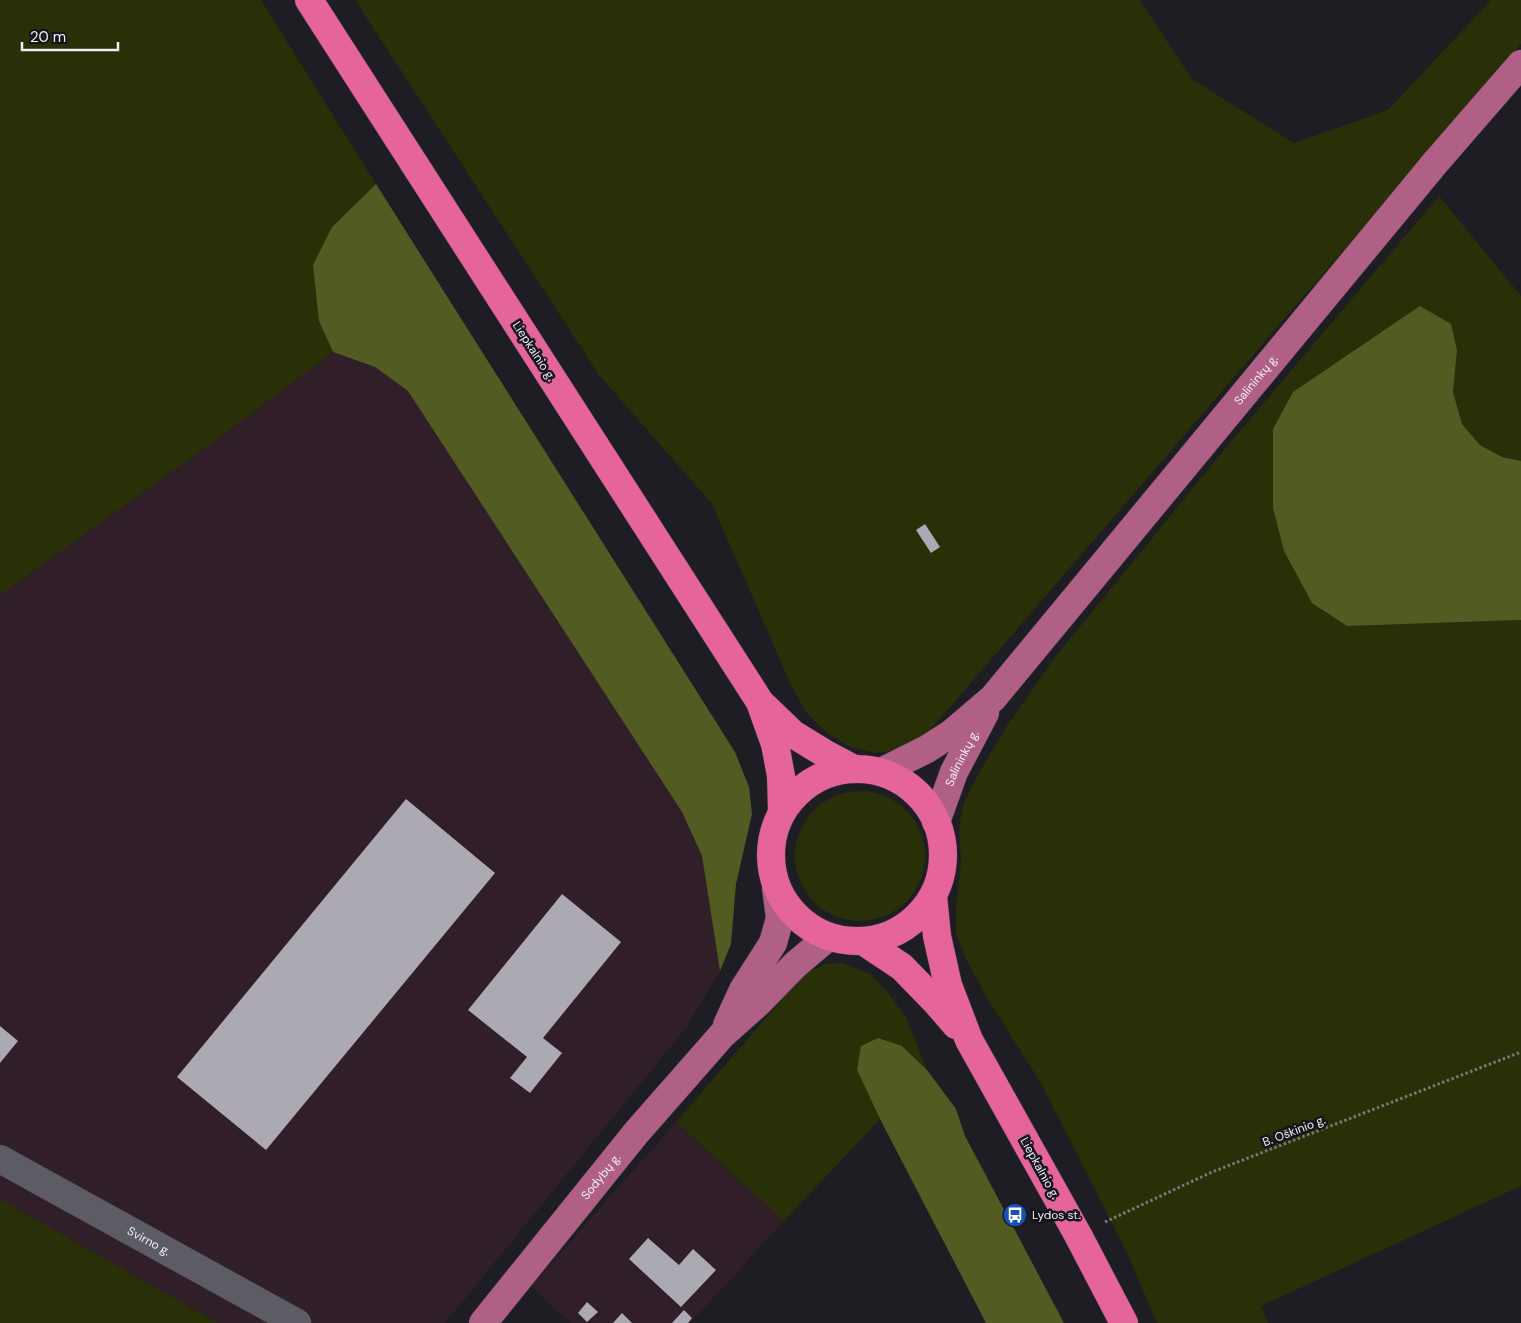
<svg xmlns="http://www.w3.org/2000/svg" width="1521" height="1323" font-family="'DM Sans',sans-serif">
  <rect width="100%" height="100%" fill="#1f1d24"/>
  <g fill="#301f29">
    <path d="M333,352l42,15 33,24 274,421 20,44 18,115 -34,57 -241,295h-227l-218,-124v-604l233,-167z"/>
    <path d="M676,1122l108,99 -94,102h-119l-27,-25 -12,-13z"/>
  </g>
  <g fill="#292f06">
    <path d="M0,0h261l115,184 -44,43 -13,94 14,31 -100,76 -233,167z"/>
    <path d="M355,0h785l52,79 102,64 94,-33 103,-110h30v44l-594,690 -24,15 -27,4 -26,-6 -23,-14 -21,-21 -16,-29 -78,-179 -113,-129z"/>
    <path d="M1439,196l82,100v165l-19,-4 -22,-12 -18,-21 -9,-32 4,-42 -110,276 174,-6v566l-260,120 7,17h-111l-29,-68 -45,-89 -44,-86 -52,-82 -20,-37 -11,-28v-26l5,-45 -2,-36 5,-24 16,-31 30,-50 46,-65 173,-212z"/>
    <circle cx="860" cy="856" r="65"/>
    <path d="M843,963l27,11 17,17 19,26 21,53 -25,-24 -45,24 23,49 -96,102 -108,-99 127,-147 22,-11z"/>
    <path d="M0,1199l218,124h-218z"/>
  </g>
  <g fill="#515b22">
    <path d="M376,184l359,568 14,35 3,27 -16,70 -5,60 -11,27 -18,-115 -20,-44 -274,-421 -33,-24 -42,-15 -14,-31 -6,-56 19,-38z"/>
    <path d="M1420,306l31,18 6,26 -4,42 9,32 18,21 22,12 19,4v159l-174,6 -35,-23 -28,-52 -11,-43v-79l20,-37z"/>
    <path d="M878,1038l24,8 25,24 29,39 9,27 99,187h-78l-106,-204 -23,-49 4,-24z"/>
  </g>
  <g fill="#aca9b3">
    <path d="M925,524l15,23 -9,6 -15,-23z"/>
    <path d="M406,799l89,74 -229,277 -89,-73z"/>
    <path d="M562,894l59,48 -78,96 19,15 -32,40 -20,-15 17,-21 -59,-47z"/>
    <path d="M0,1026l18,15 -18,22z"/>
    <path d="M648,1238l31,27 14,-16 23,21 -35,37 -52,-48z"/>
    <path d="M587,1302l11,10 -11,10 -9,-9z"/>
    <path d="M684,1310l8,8 -4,5h-16z"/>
    <path d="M622,1313l10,10h-19z"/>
  </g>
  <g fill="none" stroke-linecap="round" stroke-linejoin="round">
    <g stroke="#3c3a40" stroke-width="29">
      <g id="minor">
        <path id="s1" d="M0,1159l297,164"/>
      </g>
    </g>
    <g stroke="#3c3a40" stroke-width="29">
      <g id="major">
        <path id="s2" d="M881,772l46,-23 25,-16 41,-35 442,-535 86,-99"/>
        <path id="s3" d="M936,822l18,-50 31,-59"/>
        <path d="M727,1025l16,-35 30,-47 7,-25 -4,-30"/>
        <path id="s4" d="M483,1323l153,-190 86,-98 37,-33 36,-37 33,-28"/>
      </g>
    </g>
    <g stroke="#3c3a40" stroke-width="29">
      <g id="highway">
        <path d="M309,0l451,702 15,42 6,32 1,35"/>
        <path d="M764,706l29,28 31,19 30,16"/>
        <circle cx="857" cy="855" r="86"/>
        <path d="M933,896l4,40 11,49 21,55 109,195 46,88"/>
        <path d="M863,941l39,26 34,35 20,23"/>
      </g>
    </g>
    <path stroke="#79777d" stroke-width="3" stroke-dasharray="2.5 2.5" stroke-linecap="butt" d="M1105,1222l107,-50 309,-120"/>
    <use href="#minor" stroke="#5d5b64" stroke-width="28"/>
    <use href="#major" stroke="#af6084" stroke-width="28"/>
    <use href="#highway" stroke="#e5649a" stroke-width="28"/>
  </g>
  <defs>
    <g id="bus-disc" transform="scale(1.25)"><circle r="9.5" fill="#1a4fb4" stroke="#15141a"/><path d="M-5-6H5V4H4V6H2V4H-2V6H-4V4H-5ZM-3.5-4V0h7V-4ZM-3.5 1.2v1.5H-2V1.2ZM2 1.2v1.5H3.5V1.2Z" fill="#fff"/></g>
  </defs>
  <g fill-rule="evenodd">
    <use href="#bus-disc" x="1015" y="1215"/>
  </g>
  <g text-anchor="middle" stroke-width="5" stroke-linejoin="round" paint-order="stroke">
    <g font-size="12" fill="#f1eff4" stroke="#15141a">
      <text transform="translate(534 351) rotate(57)" y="4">Liepkalnio g.</text>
      <text dy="4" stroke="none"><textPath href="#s2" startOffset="548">Salininkų g.</textPath></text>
      <text dy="4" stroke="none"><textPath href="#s3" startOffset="69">Salininkų g.</textPath></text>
      <text transform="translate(1294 1131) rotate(-21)" y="4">B. Oškinio g.</text>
      <text transform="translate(1040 1168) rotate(61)" y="4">Liepkalnio g.</text>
      <text dy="4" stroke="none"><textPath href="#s4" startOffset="188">Sodybų g.</textPath></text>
      <text dy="4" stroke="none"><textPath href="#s1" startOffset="170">Svirno g.</textPath></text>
    </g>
    <g font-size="12" fill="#f1eff4" stroke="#15141a" text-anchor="start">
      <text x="1032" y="1219">Lydos st.</text>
    </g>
  </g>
  <path d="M22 42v8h96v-8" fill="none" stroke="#f1eff4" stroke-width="2.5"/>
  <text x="30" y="42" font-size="15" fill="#f1eff4" stroke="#15141a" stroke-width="4" paint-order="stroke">20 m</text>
</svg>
